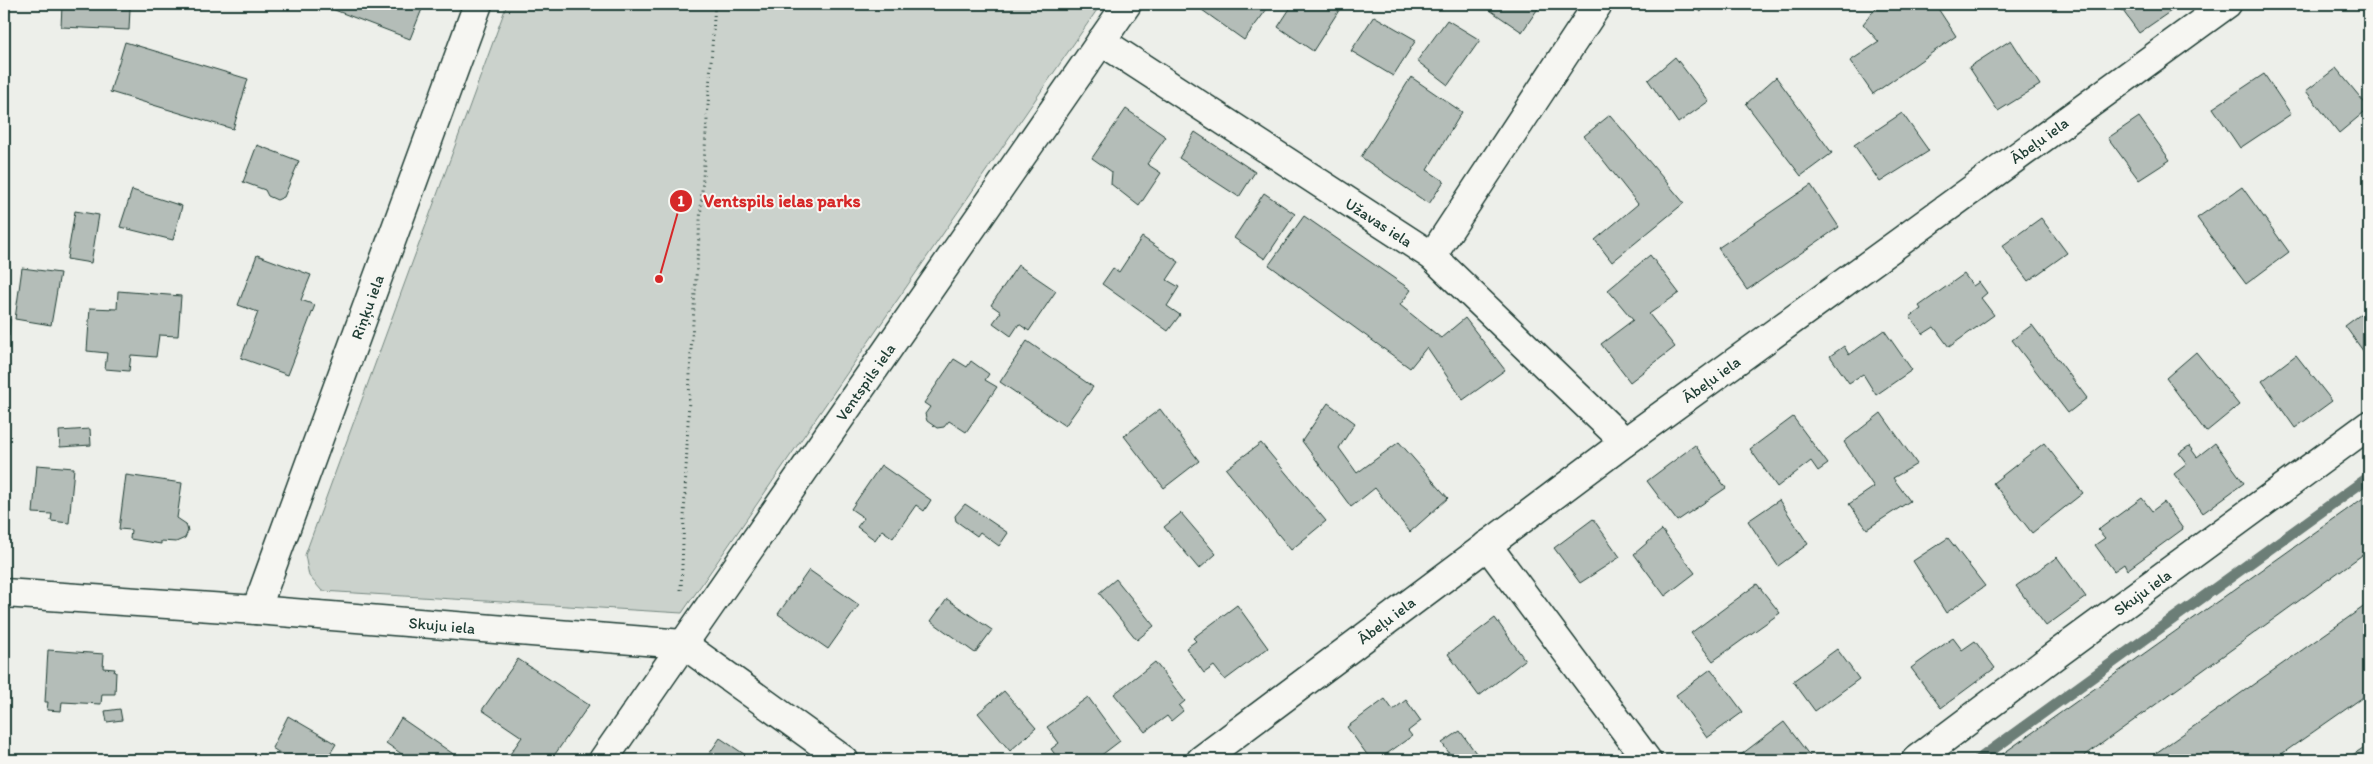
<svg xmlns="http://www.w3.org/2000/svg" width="2373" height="764" font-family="Itim,sans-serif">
  <rect width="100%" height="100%" fill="#edefea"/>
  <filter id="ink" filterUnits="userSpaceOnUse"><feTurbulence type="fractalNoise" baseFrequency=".02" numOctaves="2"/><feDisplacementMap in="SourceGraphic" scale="10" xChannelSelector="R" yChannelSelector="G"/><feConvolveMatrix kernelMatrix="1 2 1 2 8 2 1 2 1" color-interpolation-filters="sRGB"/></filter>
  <g filter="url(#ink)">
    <path fill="#cbd2cc" stroke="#758880" d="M507,4h594l-419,609 -360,-22 -13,-15 -4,-21z"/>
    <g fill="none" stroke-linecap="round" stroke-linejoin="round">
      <path stroke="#6c7e77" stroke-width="11" d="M1978,760l391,-283"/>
    </g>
    <g fill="#b4bdb8" stroke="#1f3d34">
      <path d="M319,4h105l-14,35z"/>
      <path d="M1196,4h72l2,1 -26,35 -49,-35z"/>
      <path d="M1293,4h50l-30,47 -35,-24z"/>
      <path d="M1481,4h60l-19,28z"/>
      <path d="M1687,4h20l-6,8z"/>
      <path d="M1879,4h56l21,32 -83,58 -23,-33 29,-19 -16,-18z"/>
      <path d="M2118,4h48l5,7 -32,22z"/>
      <path d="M62,5l68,3 -1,22 -68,-3z"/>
      <path d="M1374,16l42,24 -23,36 -42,-25z"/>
      <path d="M1447,20l33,20 -32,45 -31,-24z"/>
      <path d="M2011,40l29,45 -42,26 -29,-44z"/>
      <path d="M125,42l123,37 -15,50 -123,-37z"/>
      <path d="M1675,57l34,44 -31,22 -30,-43z"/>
      <path d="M2336,68l33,40 -30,25 -33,-42z"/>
      <path d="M2264,74l27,40 -51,34 -27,-40z"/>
      <path d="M1411,77l51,35 -35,58 17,11 -15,23 -68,-47z"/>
      <path d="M1776,77l56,76 -31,23 -55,-72z"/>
      <path d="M1126,109l40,28 -19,27 14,9 -22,33 -28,-22 1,-12 -20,-14z"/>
      <path d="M1902,113l27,38 -49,31 -26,-37z"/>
      <path d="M1610,115l74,88 -72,59 -17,-22 43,-36 -54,-68z"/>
      <path d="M2139,117l31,43 -31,20 -31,-42z"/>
      <path d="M1195,132l60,40 -16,25 -60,-39z"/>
      <path d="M257,145l42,16 -15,36 -7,3 -9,-4 -3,-6 -22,-8z"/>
      <path d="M1811,185l28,42 -92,63 -29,-42z"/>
      <path d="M2242,187l47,65 -43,32 -49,-66z"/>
      <path d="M132,190l50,16 -9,34 -53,-13z"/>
      <path d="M1264,193l31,21 -30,45 -31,-21z"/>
      <path d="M75,211l24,4 -8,48 -24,-4z"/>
      <path d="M1304,216l107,74 -11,15 41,33 24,-20 40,52 -42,30 -36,-53 -17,21 -141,-103z"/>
      <path d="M2041,218l26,35 -39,28 -26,-35z"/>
      <path d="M1142,237l37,25 -12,18 12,7 -12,19 13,9 -12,16 -66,-47 11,-16 6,4z"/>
      <path d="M257,255l54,20 -10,25 14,5 -27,70 -47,-17 17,-46 -20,-7z"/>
      <path d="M1650,255l29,38 -30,21 26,33 -45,35 -29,-38 32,-24 -25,-30z"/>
      <path d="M1018,265l38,26 -27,40 -10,-7 -8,12 -18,-13 8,-11 -10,-7z"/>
      <path d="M22,268l38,5 -9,52 -36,-6z"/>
      <path d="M1964,274l9,12 6,-4 8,11 -6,5 13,17 -45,32 -15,-20 -11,7 -13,-17 11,-8 -2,-3z"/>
      <path d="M118,291l63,5 -3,40 -19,-1 -3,22 -25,-2 -2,16 -24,-2 2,-16 -20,-2 3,-43 27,1z"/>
      <path d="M2369,308v51l-24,-33z"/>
      <path d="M4,318l6,1 -1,17 -5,-1z"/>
      <path d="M2032,325l55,73 -19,15 -56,-73z"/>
      <path d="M1884,330l28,40 -36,25 -13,-21 -14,9 -19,-27 14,-10 5,9z"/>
      <path d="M1027,341l66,46 -28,39 -65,-44z"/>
      <path d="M2196,352l43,53 -33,27 -40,-54z"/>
      <path d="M2296,355l36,46 -37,27 -33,-47z"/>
      <path d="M954,359l13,8 4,-6 18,13 -4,6 12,7 -31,45 -17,-11 -5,6 -7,1 -10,-7 -2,-7 5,-7 -6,-4z"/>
      <path d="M1328,403l27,20 -16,25 18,25 42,-31 49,56 -38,34 -35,-44 -24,19 -49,-66z"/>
      <path d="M1160,409l39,52 -35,27 -40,-52z"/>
      <path d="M1881,413l36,51 -24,14 17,23 -43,28 -18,-25 25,-17 -30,-45z"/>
      <path d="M1793,417l35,47 -10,7 -7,-10 -34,26 -27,-38z"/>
      <path d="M90,429l1,16 -31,2 -1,-16z"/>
      <path d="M1261,443l65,78 -35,29 -65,-81z"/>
      <path d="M2044,443l39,50 -51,40 -39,-50z"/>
      <path d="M2215,443l29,40 -41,30 -29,-39 13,-10 -8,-11 10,-7 8,11z"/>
      <path d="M1695,445l31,43 -49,33 -30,-40z"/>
      <path d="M37,465l37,3 -5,55 -18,-2 1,-7 -19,-1z"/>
      <path d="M881,465l50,35 -7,11 -8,-6 -23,33 -11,-8 -7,10 -18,-13 7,-9 -13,-9z"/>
      <path d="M126,475l56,8 -5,35 9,6 2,7 -3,7 -9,4 -15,-1v3l-31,-5 1,-9 -12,-1z"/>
      <path d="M2369,494v56l-290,210h-85z"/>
      <path d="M2142,498l10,13 12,-9 19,27 -56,41 -3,-6 -10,7 -19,-26 10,-7 -7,-8z"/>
      <path d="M1779,500l29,44 -30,22 -30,-45z"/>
      <path d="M965,504l43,29 -9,13 -19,-14 -3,4 -21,-15 -1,-5z"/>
      <path d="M1181,513l35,41 -17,15 -35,-42z"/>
      <path d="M1593,519l27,38 -40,26 -26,-35z"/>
      <path d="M1662,530l33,43 -30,23 -31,-42z"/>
      <path d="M1948,538l37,48 -39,27 -33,-52z"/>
      <path d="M2057,557l29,40 -40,29 -30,-40z"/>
      <path d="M809,570l50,35 -31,44 -50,-35z"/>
      <path d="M1116,579l38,47 -17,14 -38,-47z"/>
      <path d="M1757,584l23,29 -67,48 -22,-28z"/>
      <path d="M947,599l45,31 -17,23 -44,-32z"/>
      <path d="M2369,603v90l-96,67h-127z"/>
      <path d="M1237,605l31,43 -43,32 -11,-14 -10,7 -18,-25 10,-7 -3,-3z"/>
      <path d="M1495,618l30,42 -46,36 -31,-42z"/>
      <path d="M1953,638l9,12 13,-9 20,27 -54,40 -30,-40z"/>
      <path d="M1837,649l22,30 -44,32 -22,-30z"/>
      <path d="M48,650l56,4 -1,14 12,1 -1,3h2l-1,22h-13l-1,10 -39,-2 -1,9 -14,-1 1,-8h-3z"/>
      <path d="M518,659l71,46 -38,55h-45l16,-23 -40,-27z"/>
      <path d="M1155,662l30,39 -6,5 4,5 -12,10 -4,-5 -22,16 -31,-38z"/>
      <path d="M1711,669l32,43 -36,26 -31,-43z"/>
      <path d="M1004,691l32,37 -26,23 -32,-38z"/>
      <path d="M1088,697l32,44 -25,19h-23l-3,-3 -4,3h-6l-8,-11 8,-6 -12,-16z"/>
      <path d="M1385,699l8,11 13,-10 15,21 -13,10 4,5 -34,24h-7l-24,-33z"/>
      <path d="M120,709l2,11 -15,2 -2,-11z"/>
      <path d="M288,716l48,28 -10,16h-35l-19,-12z"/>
      <path d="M401,718l61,42h-52l-24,-17z"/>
      <path d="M1784,722l29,38h-79z"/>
      <path d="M1460,731l21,29h-27l-12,-17z"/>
      <path d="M720,738l33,22h-48z"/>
      <path d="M2369,744v16h-24z"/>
    </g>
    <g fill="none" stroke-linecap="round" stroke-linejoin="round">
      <g stroke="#1f3d34" stroke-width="31">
        <g id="street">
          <path d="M1101,41l331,215 193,186"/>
          <path d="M1432,256l166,-252"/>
          <path d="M1487,545l160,215"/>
          <path d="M4,593l252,17 427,34 161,116"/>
          <path d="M256,610l222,-606"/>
          <path d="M1201,760l424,-318 602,-438"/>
          <path d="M1916,760l138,-104 315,-231"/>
        </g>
      </g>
      <g stroke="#1f3d34" stroke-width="31">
        <path id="secondary" d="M603,760l524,-756"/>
      </g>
      <path stroke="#1f3d34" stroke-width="3" stroke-dasharray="1 4" stroke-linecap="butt" d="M681,590l10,-239 24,-347"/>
      <use href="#street" stroke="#f6f6f2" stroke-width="28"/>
      <use href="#secondary" stroke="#f6f6f2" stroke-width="28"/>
    </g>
  </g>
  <g text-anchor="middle" stroke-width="4" stroke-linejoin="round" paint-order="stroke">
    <g font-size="16" fill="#1f3d34" stroke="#f6f6f2">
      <text transform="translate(2039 140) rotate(-36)" y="6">Ābeļu iela</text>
      <text transform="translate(1379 222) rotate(33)" y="6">Užavas iela</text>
      <text transform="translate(367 307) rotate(-70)" y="6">Riņķu iela</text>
      <text transform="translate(1711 379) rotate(-36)" y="6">Ābeļu iela</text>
      <text transform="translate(865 382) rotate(-55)" y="6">Ventspils iela</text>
      <text transform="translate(2142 592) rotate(-36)" y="6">Skuju iela</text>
      <text transform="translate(1386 620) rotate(-37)" y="6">Ābeļu iela</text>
      <text transform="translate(442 625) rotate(5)" y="6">Skuju iela</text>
    </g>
  </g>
  <path fill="none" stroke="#d62828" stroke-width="2" d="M659 279L681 201"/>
  <g fill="#d62828" stroke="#f6f6f2" stroke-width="2">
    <circle cx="659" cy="279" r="5"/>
    <circle cx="681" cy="201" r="12"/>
  </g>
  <g font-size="15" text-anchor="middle" font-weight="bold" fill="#fff">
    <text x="681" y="206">1</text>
  </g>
  <g font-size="18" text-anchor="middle" font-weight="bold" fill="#d62828" stroke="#f6f6f2" stroke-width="4" stroke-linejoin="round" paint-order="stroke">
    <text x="782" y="207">Ventspils ielas parks</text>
  </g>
  <rect width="2373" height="764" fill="none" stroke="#f6f6f2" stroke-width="20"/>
  <rect x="10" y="10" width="2353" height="744" fill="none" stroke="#1f3d34" stroke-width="2" filter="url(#ink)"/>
</svg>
